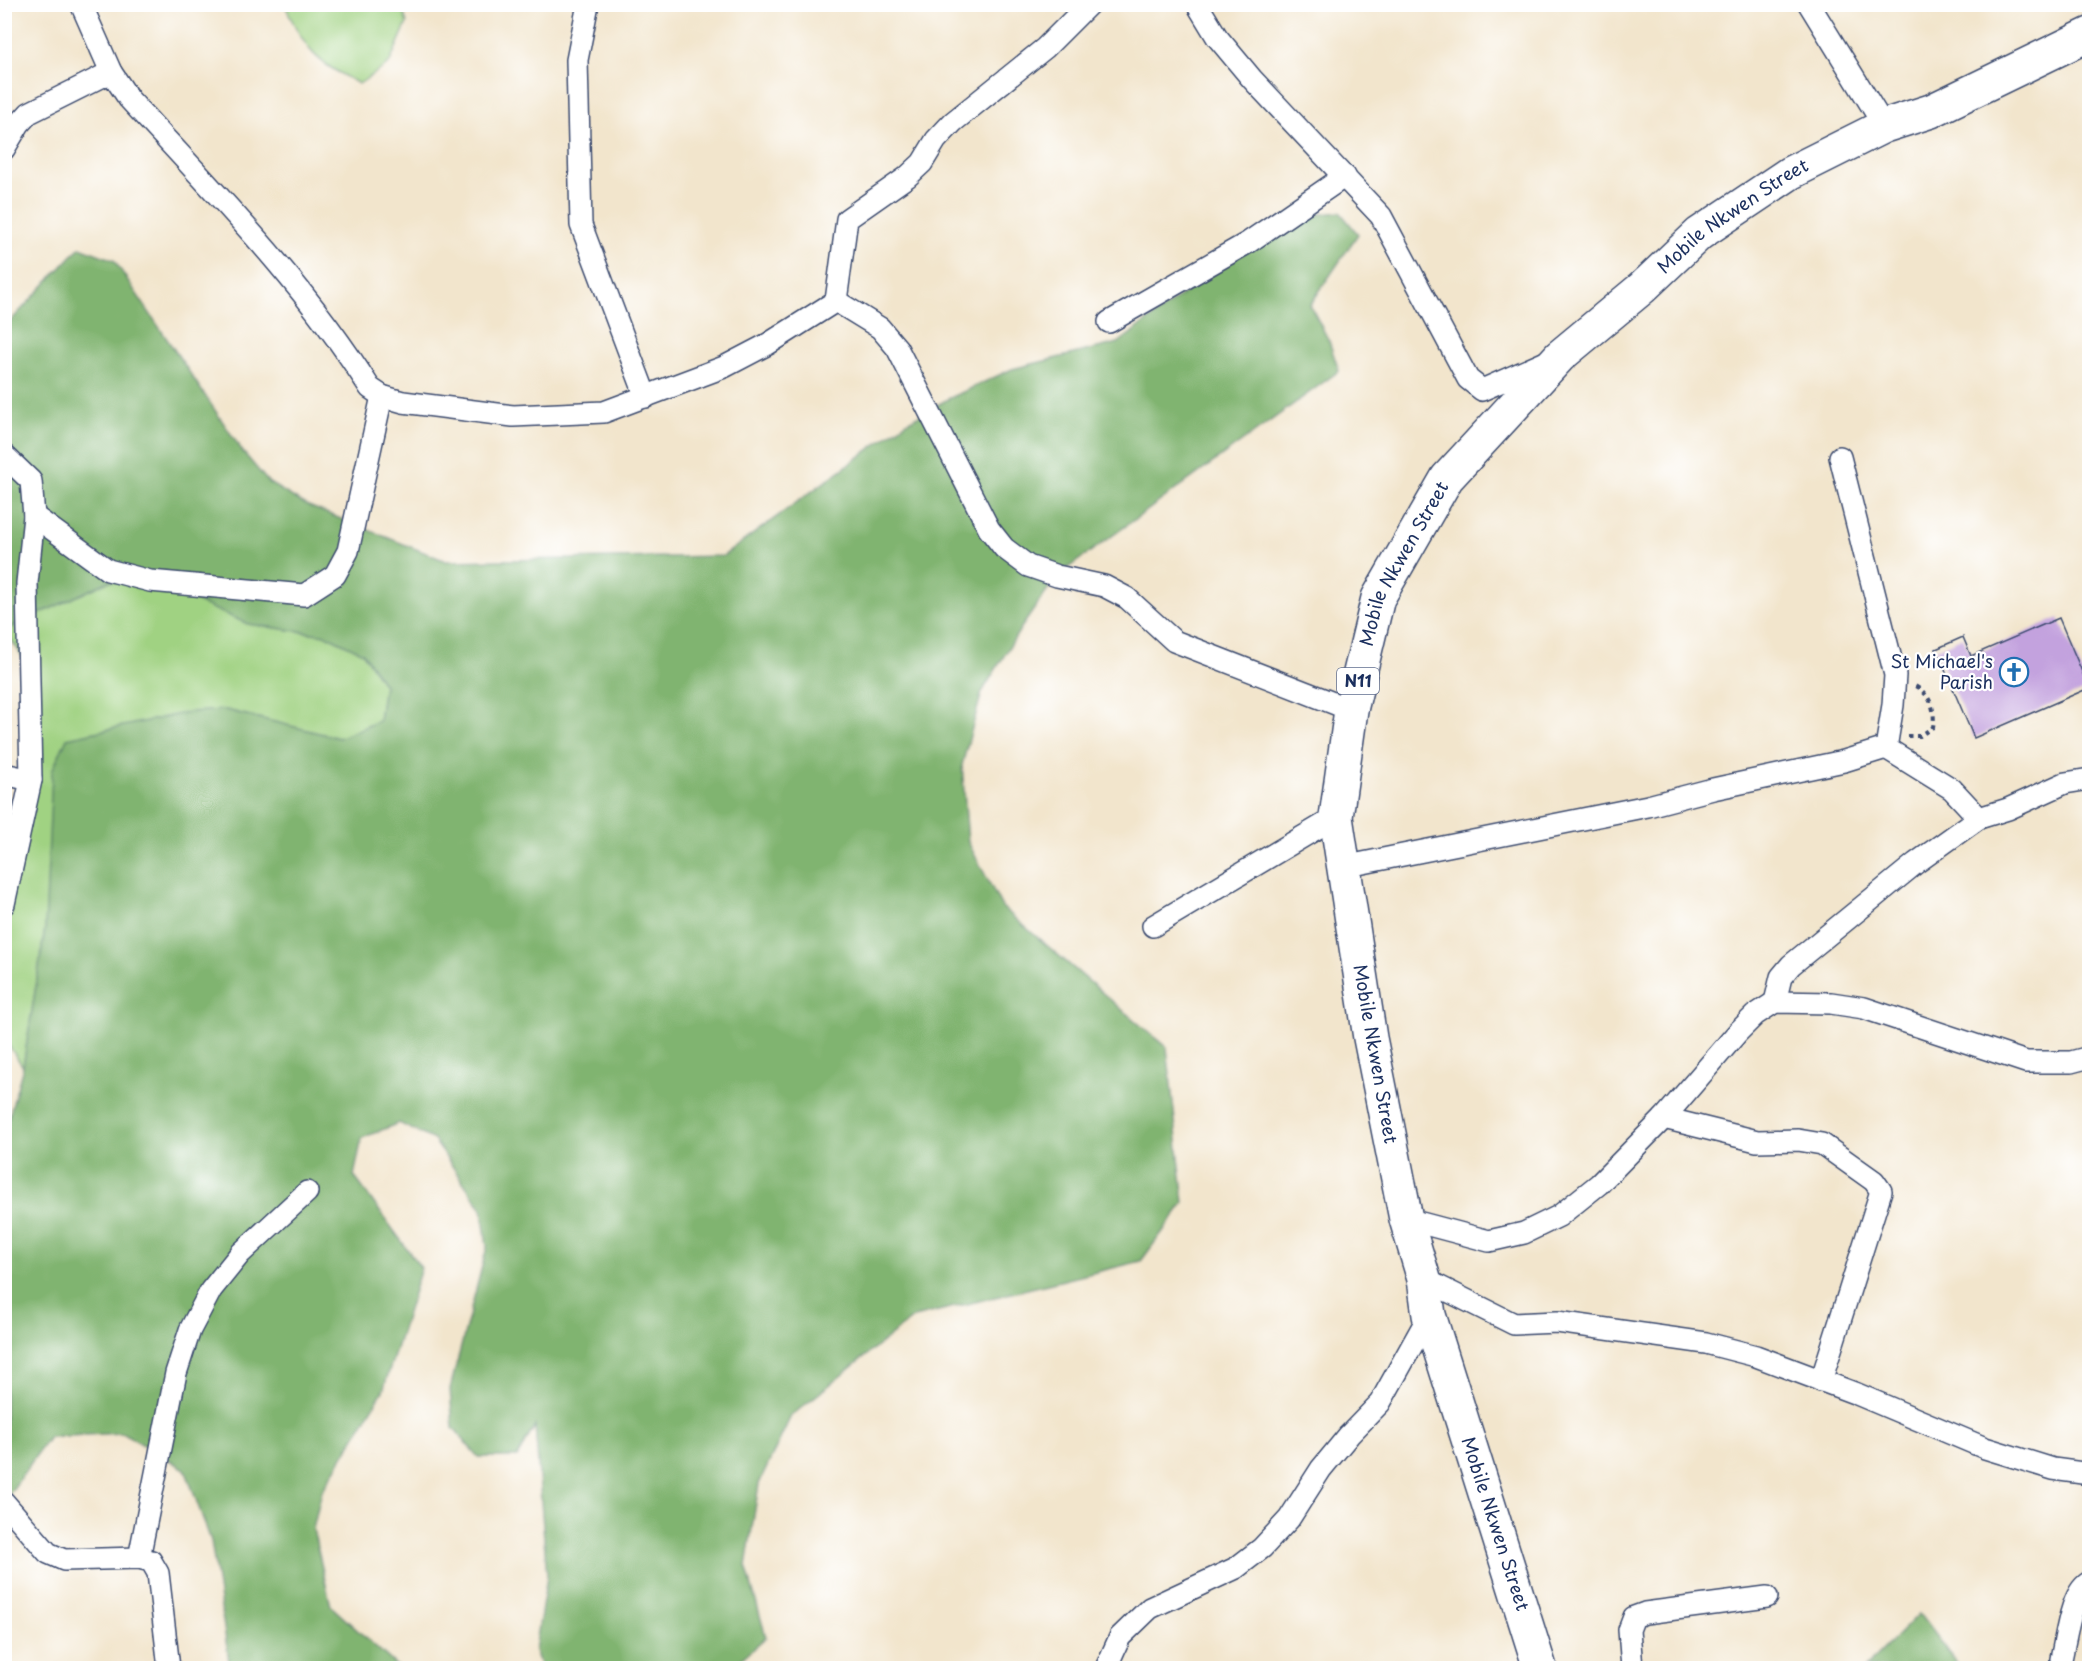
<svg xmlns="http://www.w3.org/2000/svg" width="2094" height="1673" font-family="'Playpen Sans',sans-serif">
  <rect width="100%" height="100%" fill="#fff"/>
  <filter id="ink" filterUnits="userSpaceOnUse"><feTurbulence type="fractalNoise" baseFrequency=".0167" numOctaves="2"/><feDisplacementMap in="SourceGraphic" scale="12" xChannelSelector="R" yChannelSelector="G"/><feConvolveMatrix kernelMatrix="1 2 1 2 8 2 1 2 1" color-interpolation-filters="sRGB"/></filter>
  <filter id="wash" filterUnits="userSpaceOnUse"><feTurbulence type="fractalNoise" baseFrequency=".008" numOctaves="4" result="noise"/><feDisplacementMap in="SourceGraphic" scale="24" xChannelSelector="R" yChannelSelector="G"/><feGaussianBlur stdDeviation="1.35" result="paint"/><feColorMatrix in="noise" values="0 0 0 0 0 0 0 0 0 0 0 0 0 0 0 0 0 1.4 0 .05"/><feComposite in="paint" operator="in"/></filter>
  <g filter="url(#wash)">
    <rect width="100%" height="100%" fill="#f2e5cc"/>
    <g fill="#a0d282" stroke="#5e8070" stroke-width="1.5">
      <path d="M285,5h116l6,18 -18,41 -30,20c-44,-23 -54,-33 -74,-79z"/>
      <path d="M109,581h41l98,43 78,11 37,18 21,32 -5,36 -40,17 -113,-28 -181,219 -22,138 -18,-27 -1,-135 6,-49 -5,-18 -1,-26 27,-32 -3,-115 -23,-35z"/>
    </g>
    <g fill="#80b470" stroke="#4e7267" stroke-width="1.5">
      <path d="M1340,212l18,22 -48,71 19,36 10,30 -282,205 -36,52 -39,64 -20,73 6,77 34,65 165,141 17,155 -43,58 -227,56 -123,99 -32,68 -13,82 20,71 -35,31h-190l-6,-18 12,-74 -12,-150 -18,31h-39l-25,-29 -3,-39 37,-142 -5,-38 -48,-69 -35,-17 -37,15 -8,38 67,92 -38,123 -61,100 -9,38 18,77 68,62h-169l-19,-127 -26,-72 -62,-36 -74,4 -44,63v-369l18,-64 22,-138 7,-158 15,-33 122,-26 37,-2 113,28 40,-17 5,-36 -21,-32 -37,-18 -78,-11 -98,-43h-41l-104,49v-303l75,-80 34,13 129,192 26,31 37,22 140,56 277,-5 184,-134 41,-23 64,-30 106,-26 166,-125z"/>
      <path d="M1919,1614l41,54h-95z"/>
    </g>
    <g id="blocks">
      <path fill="#c3a2de" d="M2059,618l30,70 -115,50 -38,-89 27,-12 8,19z"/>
    </g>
  </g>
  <g filter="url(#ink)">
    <use href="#blocks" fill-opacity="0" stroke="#3b4a6e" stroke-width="1.5"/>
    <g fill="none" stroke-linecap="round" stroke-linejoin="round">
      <g stroke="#3b4a6e" stroke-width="24">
        <g id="street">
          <path d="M81,4l30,68 18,27c85,93 174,182 241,289l12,8 21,6 110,14 91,-4 120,-45 44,-23 68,-43"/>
          <path d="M588,4l-11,56 4,165 65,172"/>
          <path d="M1197,4l20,33 35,42 129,137 87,163 14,11 66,-29"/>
          <path d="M1809,4l75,122"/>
          <path d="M4,149l15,-25 10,-11 82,-41"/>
          <path d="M836,301l44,27 17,20 92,181 15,19 24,18 29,10 47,10 23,12 47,43 177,69"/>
          <path d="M836,301l11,-82 60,-42 15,-14 14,-23 17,-18 92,-74 44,-44"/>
          <path d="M1109,322l140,-80 96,-66"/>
          <path d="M4,455l27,26 3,35 -7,67 4,197 -27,124"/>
          <path d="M34,516l74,54 42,11 154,14 31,-20 13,-24 34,-155"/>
          <path d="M1886,748l66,41 27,29"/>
          <path d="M4,774l27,6"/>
          <path d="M1343,867l305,-61 65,-17 131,-28 42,-13 7,-43 2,-30 -55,-218"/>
          <path d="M1153,926l183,-109"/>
          <path d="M1775,1002l6,-25 10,-12 125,-102 63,-45 29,-9 57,-26 25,-4"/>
          <path d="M1664,1118l93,23 41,-1 24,4 52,37 7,10 -60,190"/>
          <path d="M1406,1219l83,22 35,-8 35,-17 40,-32 65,-66 74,-86 17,-17 20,-13 56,1 33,5 162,54h45l19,-5"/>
          <path d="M1424,1279l90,45 43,-2 149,21 50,13 101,38 128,54 68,21 37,5"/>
          <path d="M4,1502l44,51 16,7 75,-2 12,3 7,12 11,95"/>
          <path d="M139,1558l37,-185 14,-43 21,-40 29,-36 67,-62"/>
          <path d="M2061,1659c5,-20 10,-69 29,-77"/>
          <path d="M1106,1668l14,-31 30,-29 86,-40 26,-20 27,-29 32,-50 28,-34 31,-32 49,-88"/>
          <path d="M1632,1668l-3,-38 5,-13 11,-4 122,-16"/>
        </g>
      </g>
      <g stroke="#3b4a6e" stroke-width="36">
        <g id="highway">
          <path id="s1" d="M1540,1668l-111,-353 -5,-36 -18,-60 -36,-181 -34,-221 15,-107 27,-112 69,-120 113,-122 82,-68 57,-54 91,-61 94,-47 47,-15 159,-77"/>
        </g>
      </g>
      <path stroke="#3b4a6e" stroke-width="4" stroke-dasharray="4.5 4.5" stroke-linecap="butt" d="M1907,736h13l13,-9c3,-18 -3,-34 -20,-42"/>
      <use href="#street" stroke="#fff" stroke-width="21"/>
      <use href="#highway" stroke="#fff" stroke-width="33"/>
    </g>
  </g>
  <defs>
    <g id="church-ring" transform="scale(1.5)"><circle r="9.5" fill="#fff" stroke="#1f6fb2" stroke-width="1.5"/><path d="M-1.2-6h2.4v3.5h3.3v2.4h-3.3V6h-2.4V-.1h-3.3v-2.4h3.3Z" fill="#1f6fb2"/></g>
  </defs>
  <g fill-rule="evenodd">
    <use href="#church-ring" x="2014" y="672"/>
  </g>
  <g text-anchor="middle" stroke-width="4.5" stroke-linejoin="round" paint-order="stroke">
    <rect fill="#fff" stroke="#5f6d8e" stroke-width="1.5" x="1337" y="668" width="42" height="26" rx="4.5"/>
    <g font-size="16" font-weight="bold" fill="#1b2f5e">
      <text x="1358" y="687">N11</text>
    </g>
    <g font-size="18" fill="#1b2f5e" stroke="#fff">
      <text dy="6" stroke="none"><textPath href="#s1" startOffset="1628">Mobile Nkwen Street</textPath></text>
      <text dy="6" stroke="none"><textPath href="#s1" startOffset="1142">Mobile Nkwen Street</textPath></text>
      <text transform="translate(1375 1054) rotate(80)" y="6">Mobile Nkwen Street</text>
      <text transform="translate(1495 1524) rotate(72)" y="6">Mobile Nkwen Street</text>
    </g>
    <g font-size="18" fill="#1b2f5e" stroke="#fff" text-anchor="end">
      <text x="1993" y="668">St Michael's<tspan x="1993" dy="21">Parish</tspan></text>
    </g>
  </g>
  <rect width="2094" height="1673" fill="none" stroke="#fff" stroke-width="24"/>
</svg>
